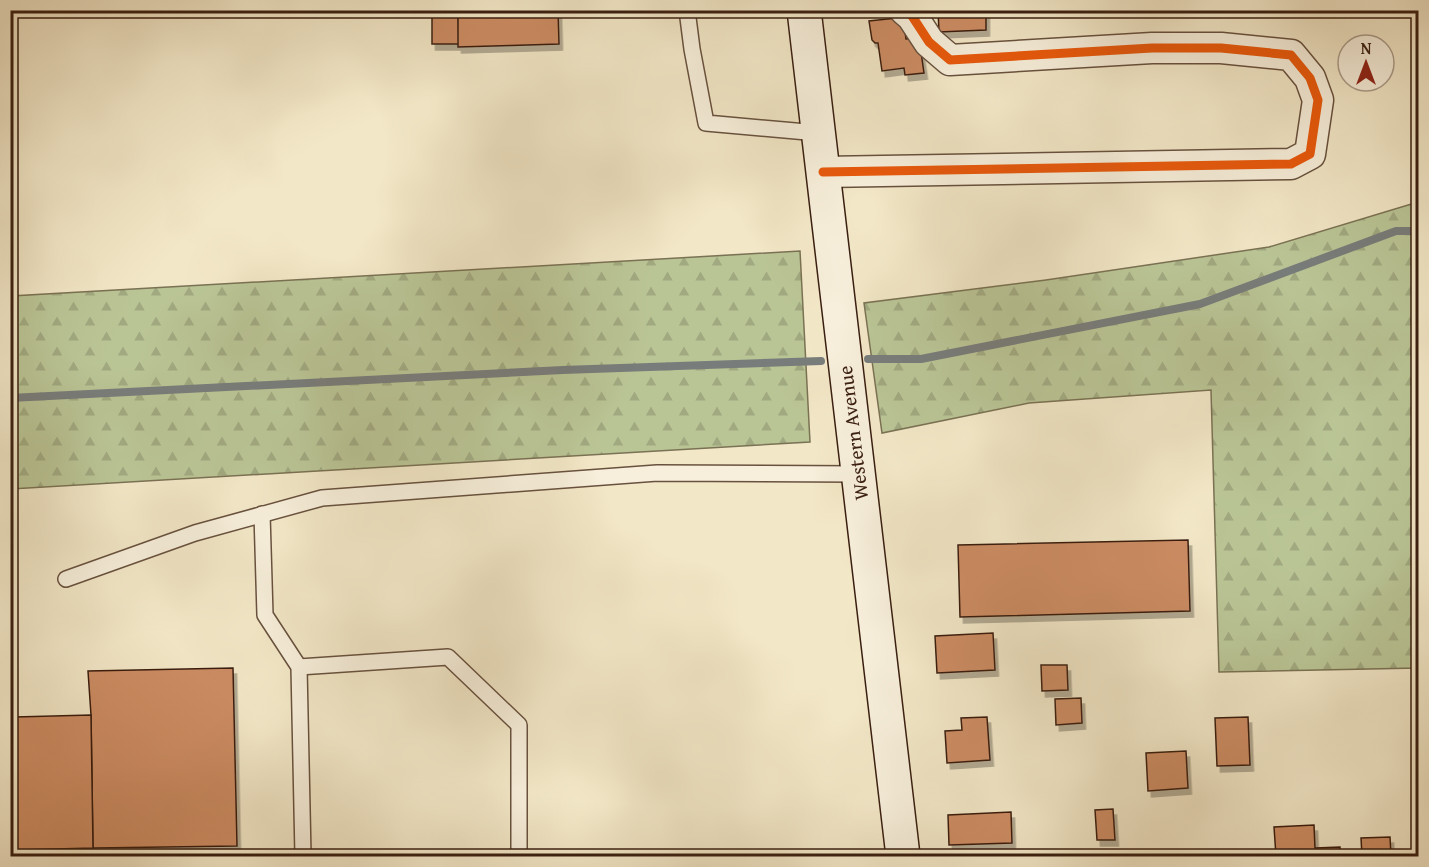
<svg xmlns="http://www.w3.org/2000/svg" width="1429" height="867" font-family="'Gentium Book Plus',serif">
  <defs>
    <pattern id="forest-firs" width="22" height="20" patternUnits="userSpaceOnUse" patternTransform="scale(1.5)"><rect width="22" height="20" fill="#bac596"/><path d="M5 1l3.5 6h-7zM16 11l3.5 6h-7z" fill="#a1a980"/></pattern>
    <filter id="shadow"><feDropShadow dx="3.5" dy="6" stdDeviation="0" flood-color="#0004"/></filter>
  </defs>
  <rect width="100%" height="100%" fill="#f2e7c7"/>
  <filter id="stains"><feTurbulence type="fractalNoise" baseFrequency=".00333" numOctaves="4"/><feColorMatrix values="0 0 0 0 .2 0 0 0 0 .09 0 0 0 0 .02 0 0 0 .5 -.17"/></filter>
  <radialGradient id="worn" r=".72"><stop offset=".6" stop-color="#630" stop-opacity="0"/><stop offset="1" stop-color="#630" stop-opacity=".3"/></radialGradient>
  <g fill="url(#forest-firs)" stroke="#7a7254" stroke-width="1.5">
    <path d="M1418,202v466l-199,4 -8,-282 -182,13 -147,30 -18,-130 182,-23 223,-33z"/>
    <path d="M800,251l10,191 -799,47v-193z"/>
  </g>
  <g fill="none" stroke-linecap="round" stroke-linejoin="round">
    <g stroke="#787d7b" stroke-width="8">
      <path d="M868,359h53l279,-55 196,-73h22"/>
      <path d="M10,398l553,-28 258,-9"/>
    </g>
  </g>
  <g fill="#cc8c64" stroke="#3a1f11" stroke-width="1.5" filter="url(#shadow)">
    <path d="M432,10h26l1,34h-27z"/>
    <path d="M458,10h100l1,34 -101,3z"/>
    <path d="M938,10h48v20l-47,2z"/>
    <path d="M897,18l7,6 2,15 13,-1 5,35 -19,2 -1,-7 -22,3 -4,-28h-3l-3,-3 -3,-19z"/>
    <path d="M1188,540l2,71 -230,6 -2,-72z"/>
    <path d="M993,633l2,37 -58,3 -2,-37z"/>
    <path d="M1041,665h26l1,25 -26,1z"/>
    <path d="M233,668l4,178 -144,2 -2,-133 -3,-44z"/>
    <path d="M1081,698l1,25 -26,2 -1,-26z"/>
    <path d="M91,715l2,133 -76,2 -2,-133z"/>
    <path d="M987,717l3,43 -43,3 -2,-32 17,-1 -1,-12z"/>
    <path d="M1248,717l2,48 -33,1 -2,-48z"/>
    <path d="M1186,751l2,37 -40,3 -2,-38z"/>
    <path d="M1113,809l2,31h-18l-2,-30z"/>
    <path d="M1011,812l1,31 -63,2 -1,-30z"/>
    <path d="M1413,817h5v39h-3z"/>
    <path d="M1314,825l1,23 25,-1v9h-64l-2,-29z"/>
    <path d="M1390,837l1,19h-29l-1,-18z"/>
    <path d="M1202,853v3h-42v-1z"/>
  </g>
  <g fill="none" stroke-linecap="round" stroke-linejoin="round">
    <g stroke="#68513e" stroke-width="18">
      <g id="service">
        <path d="M687,10l5,39 14,74 112,10"/>
        <path d="M262,514l3,101 34,52 4,189"/>
        <path d="M66,579l129,-46 127,-35 335,-25 201,1"/>
        <path d="M299,667l149,-10 71,68v131"/>
      </g>
    </g>
    <g stroke="#68513e" stroke-width="33">
      <path id="minor" d="M823,172l468,-8 19,-10 8,-54 -8,-22 -19,-23 -70,-7h-69l-202,12 -21,-18 -17,-26 -7,-6"/>
    </g>
    <g stroke="#3a1f11" stroke-width="36">
      <path id="secondary" d="M804,10l99,846"/>
    </g>
    <use href="#service" stroke="#f7efdb" stroke-width="15"/>
    <use href="#minor" stroke="#f7efdb" stroke-width="30"/>
    <use href="#secondary" stroke="#f7efdb" stroke-width="33"/>
    <g stroke="#f7efdb" stroke-width="13">
      <path id="cycleway" d="M823,172l468,-8 19,-10 8,-54 -8,-22 -19,-23 -70,-7h-69l-202,12 -21,-18 -17,-26 -7,-6"/>
    </g>
    <use href="#cycleway" stroke="#e8590c" stroke-width="9"/>
  </g>
  <g text-anchor="middle" stroke-width="4.5" stroke-linejoin="round" paint-order="stroke">
    <g font-size="20" fill="#3a1f11" stroke="#f7efdb">
      <text transform="translate(853 433) rotate(-97)" y="7">Western Avenue</text>
    </g>
  </g>
  <rect width="1429" height="867" fill="none" stroke="#f2e7c7" stroke-width="36"/>
  <rect x="12" y="12" width="1405" height="843" fill="none" stroke="#3a1f11" stroke-width="3"/>
  <rect x="18" y="18" width="1393" height="831" fill="none" stroke="#3a1f11" stroke-width="1.5"/>
  <g transform="translate(1366 63)"><circle r="28" fill="#f7efdb" stroke="#ab9c8a" stroke-width="1.5"/>
  <path d="M0-4.5L10 22L0 15L-10 22Z" fill="#8f2418"/>
  <text y="-9" font-size="16" font-weight="bold" text-anchor="middle" fill="#3a1f11">N</text>
  </g>
  <rect width="100%" height="100%" filter="url(#stains)"/>
  <rect width="100%" height="100%" fill="url(#worn)"/>
</svg>
